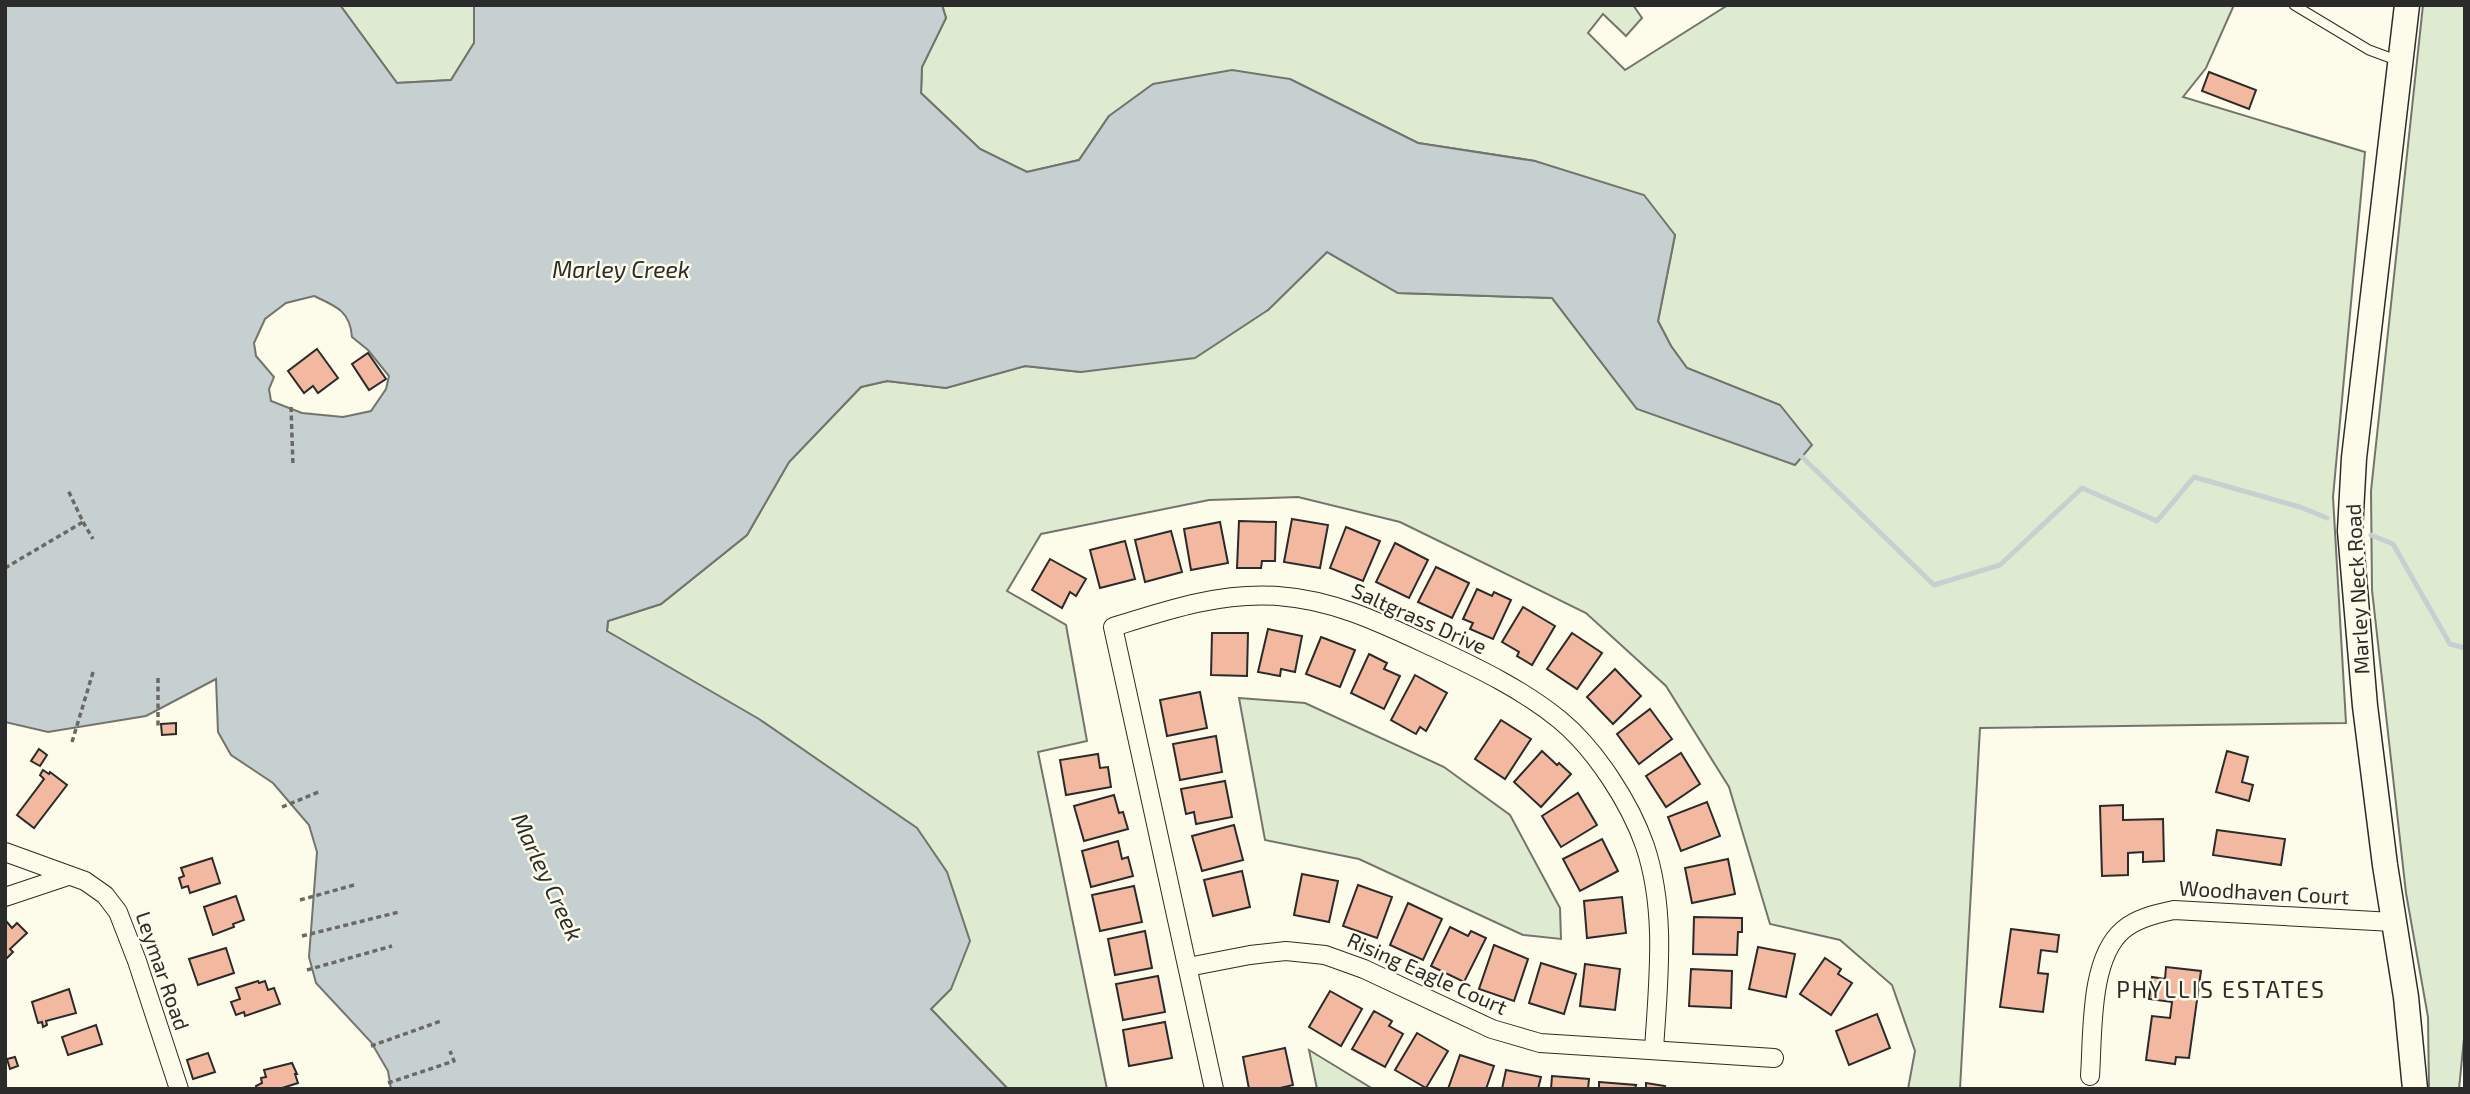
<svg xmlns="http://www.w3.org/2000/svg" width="2470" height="1094" font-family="'Exo 2',sans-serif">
  <rect width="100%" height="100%" fill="#fdfbea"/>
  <g fill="#deebd1" stroke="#74746e" stroke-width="2">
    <path d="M340,5h134v38l-23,37 -54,3z"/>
    <path d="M942,5h691l9,13 -16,18 -23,-22 -15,19 37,37 103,-65h506l-28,63 -23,29 182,55 -32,345 13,226 -366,5 -20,361h-52l7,-38 -23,-66 -52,-45 -70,-16 -41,-137 -63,-101 -80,-73 -186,-91 -102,-25 -89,3 -168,34 -34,57 59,34 21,116 -49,11 69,337h-99l-77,-80 20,-20 -344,-358 1,-10 53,-17 86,-69 42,-73 72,-75 26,-6 59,7 79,-22 56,6 187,-62 59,-58 71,41 154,5 85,111 143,-4 -93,-37 -16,-22 -13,-25 17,-86 -140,-74 -117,-18 -128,-64 -181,37 -30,44 -52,12 -47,-23 -59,-56 1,-26 24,-49z"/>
    <path d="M2423,5h42v1023l-6,61h-30l-1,-72 -22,-124 -34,-303 -1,-99z"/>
    <path d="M1239,698l66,5 139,64 66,48 50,93 1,31 -38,-4 -164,-76 -94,-19z"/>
    <path d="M1309,1050l64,39h-56z"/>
  </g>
  <path fill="#c7d0d0" stroke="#74746e" stroke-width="2" fill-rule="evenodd" d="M5,5h335l57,78 54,-3 23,-37v-38h468l4,13 -24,49 -1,26 59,56 47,23 52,-12 30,-44 44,-32 79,-14 58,9 128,64 117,18 109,34 31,40 -17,86 13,25 16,22 93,37 32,40 -17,20 -158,-56 -85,-111 -154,-5 -71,-41 -59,58 -73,48 -114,14 -56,-6 -79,22 -59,-7 -26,6 -72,75 -42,73 -86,69 -53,17 -1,10 152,88 158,109 30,44 23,69 -19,48 -20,20 77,80h-617l-3,-18 -17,-29 -55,-59 -7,-26 8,-105 -8,-27 -36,-42 -42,-28 -13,-23 -2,-53 -70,37 -98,16 -43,-10zM314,296c22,10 36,15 38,41l16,13 21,26 -3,13 -15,22 -28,6 -41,-4 -31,-12 -2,-12 5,-12 -18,-21 -2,-13 11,-24 21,-16z"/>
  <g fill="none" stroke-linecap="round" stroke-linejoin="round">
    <g stroke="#c7d0d0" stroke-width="5">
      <path d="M1798,453l136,132 66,-20 82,-77 75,33 37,-44 106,30 27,11"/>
      <path d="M2371,535l22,9 57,100 15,4"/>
    </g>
  </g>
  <g fill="#f2b8a0" stroke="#2b2b2b" stroke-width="2">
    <path d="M2209,72l47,18 -7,19 -47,-18z"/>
    <path d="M317,349l21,29 -20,15 -5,-7 -9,7 -16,-22z"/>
    <path d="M368,353l18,26 -17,11 -17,-26z"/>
    <path d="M1292,519l36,6 -8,43 -36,-6z"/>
    <path d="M1239,521l37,1 -1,39h-13l-1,7h-24z"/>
    <path d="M1220,522l8,41 -37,7 -7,-41z"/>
    <path d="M1346,527l34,14 -17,40 -33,-13z"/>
    <path d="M1171,531l11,41 -37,10 -10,-42z"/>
    <path d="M1125,541l10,38 -35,9 -10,-38z"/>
    <path d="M1395,543l33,17 -19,38 -33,-16z"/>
    <path d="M1050,559l36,20 -10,17 -6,-4 -8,16 -30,-18z"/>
    <path d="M1436,567l33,16 -17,35 -34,-16z"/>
    <path d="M1477,589l15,7 2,-4 17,8 -18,39 -23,-10 3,-6 -10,-4z"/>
    <path d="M1523,607l32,19 -23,39 -15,-9 2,-4 -17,-10z"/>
    <path d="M1268,629l34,7 -7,36 -14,-3 -1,7 -22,-4z"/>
    <path d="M1212,633h36l-1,43 -36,-1z"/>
    <path d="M1572,633l30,20 -25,36 -30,-20z"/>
    <path d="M1321,637l34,13 -15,37 -34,-13z"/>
    <path d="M1369,654l18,9 -3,6 16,7 -16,33 -33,-16z"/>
    <path d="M1615,669l26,27 -28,28 -26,-27z"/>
    <path d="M1415,675l32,18 -21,38 -6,-4 -4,7 -25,-14z"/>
    <path d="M1200,692l7,36 -40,8 -7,-36z"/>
    <path d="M1650,709l22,30 -33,25 -22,-30z"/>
    <path d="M1501,720l30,19 -26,40 -30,-20z"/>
    <path d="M176,723v11l-14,1 -1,-11z"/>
    <path d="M1216,736l6,36 -42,8 -7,-36z"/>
    <path d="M39,749l8,6 -7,11 -9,-5z"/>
    <path d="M1542,751l15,14 2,-2 12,11 -30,33 -27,-25z"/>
    <path d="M2227,751l21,6 -6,25 11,3 -4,16 -33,-9z"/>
    <path d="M1681,753l19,31 -34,23 -20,-31z"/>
    <path d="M1098,754l2,14 8,-1 3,20 -45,8 -6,-35z"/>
    <path d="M43,770l6,4 1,-2 17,13 -33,43 -17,-13 27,-36 -4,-4z"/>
    <path d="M1225,781l7,36 -36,7 -2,-12 -8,2 -5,-25z"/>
    <path d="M1578,793l19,32 -36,22 -19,-31z"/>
    <path d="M1114,795l5,18 4,-1 5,17 -44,12 -10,-35z"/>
    <path d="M1707,802l13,34 -39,15 -13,-34z"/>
    <path d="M2123,805v15l40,-1 1,42 -21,1v-10l-15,1v22l-26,1 -2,-70z"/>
    <path d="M1234,825l9,35 -41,11 -10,-35z"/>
    <path d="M2217,830l68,9 -4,26 -68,-10z"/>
    <path d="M1602,839l16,32 -38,20 -17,-32z"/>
    <path d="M1118,841l4,18 6,-2 5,19 -42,11 -9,-36z"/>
    <path d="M212,858l8,25 -30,10 -2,-7 -6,2 -3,-10 5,-2 -3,-8z"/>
    <path d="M1728,859l7,35 -43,9 -7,-35z"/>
    <path d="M1242,871l8,36 -37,9 -9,-36z"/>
    <path d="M1302,874l36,7 -9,41 -35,-7z"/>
    <path d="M1358,885l34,12 -15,41 -34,-12z"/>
    <path d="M1134,886l8,36 -42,9 -8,-36z"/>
    <path d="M236,896l8,24 -11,4 1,3 -21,8 -9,-28z"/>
    <path d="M1622,897l4,36 -39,5 -3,-37z"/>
    <path d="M1408,903l34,16 -19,41 -33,-15z"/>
    <path d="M1694,917l48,1v14h-4l-1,23 -44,-1z"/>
    <path d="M6,921l6,7 5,-5 10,10 -17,16 3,3 -8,8z"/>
    <path d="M1450,927l18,9 3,-5 15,7 -22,44 -33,-16z"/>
    <path d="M2011,929l48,6 -2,17 -16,-2 -3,23 10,1 -5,38 -43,-5z"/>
    <path d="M1145,931l7,37 -37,7 -7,-36z"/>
    <path d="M1494,945l34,14 -14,42 -35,-12z"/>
    <path d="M1758,947l37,7 -9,43 -37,-8z"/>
    <path d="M226,948l8,25 -36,12 -9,-26z"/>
    <path d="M1825,958l16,11 -3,5 14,9 -21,32 -31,-21z"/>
    <path d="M1541,963l35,11 -12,40 -35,-11z"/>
    <path d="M1585,964l35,5 -5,41 -35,-4z"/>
    <path d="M2166,967l35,4 -12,87 -13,-1 -1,7 -29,-4 6,-44 18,2 2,-16 -23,-3 3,-22 13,2z"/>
    <path d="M1691,969l41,2 -1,37 -42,-2z"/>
    <path d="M1158,976l7,36 -42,8 -7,-36z"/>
    <path d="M258,981l1,2 6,-2 3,9 6,-2 6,16 -35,12 -1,-4 -8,3 -5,-13 9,-3 -4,-11z"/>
    <path d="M69,989l7,24 -30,8 1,4 -4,2 -1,-5 -4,1 -6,-21z"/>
    <path d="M1330,991l32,18 -21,37 -32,-19z"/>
    <path d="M1374,1011l18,10 -3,5 14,8 -18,33 -33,-18z"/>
    <path d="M1877,1014l13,34 -41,17 -13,-34z"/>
    <path d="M1165,1022l7,36 -43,8 -6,-36z"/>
    <path d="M96,1025l6,19 -34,11 -6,-18z"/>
    <path d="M1417,1033l31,18 -22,37 -31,-18z"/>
    <path d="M1285,1048l8,37 -17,4h-27l-6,-32z"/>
    <path d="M208,1053l7,19 -22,7 -6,-19z"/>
    <path d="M1460,1055l34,11 -8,23h-38z"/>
    <path d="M15,1057l3,9 -8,3 -3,-10z"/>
    <path d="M292,1063l5,11h-2l3,9 -19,6h-22l-1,-3 6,-3 -1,-5 5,-1 -2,-7z"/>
    <path d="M1506,1070l35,7 -3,12h-36z"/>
    <path d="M1552,1076l37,3 -1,10h-37z"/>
    <path d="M1599,1082l37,3 -1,4h-36z"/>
    <path d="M1646,1083l19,3 -1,3h-18z"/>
  </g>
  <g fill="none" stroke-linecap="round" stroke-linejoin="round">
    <g stroke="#2b2b2b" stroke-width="11">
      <path id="lane" d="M2294,5l75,45 30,11"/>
    </g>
    <g stroke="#2b2b2b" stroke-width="20">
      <g id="street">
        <path d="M5,852l80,29 20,14 13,17 19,49 42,128"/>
        <path d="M5,897l63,-21"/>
        <path d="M1188,967l62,-12 36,-4 39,4 39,14 128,60 48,14 234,15"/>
        <path d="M2090,1076c3,-42 -1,-117 33,-146 14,-12 33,-16 51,-20l219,12"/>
        <path d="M1214,1089l-101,-462c54,-17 107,-35 165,-31 58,4 107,29 159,53 43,20 86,41 123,71 36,30 70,83 85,126 22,66 13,136 9,204"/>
      </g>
    </g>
    <g stroke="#2b2b2b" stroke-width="27">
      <path id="secondary" d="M2407,5l-53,453 -4,73 15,175 20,159 21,132 9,92"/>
    </g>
    <g stroke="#6a6964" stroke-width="3.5" stroke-dasharray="5 3.5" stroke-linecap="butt">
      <path d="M291,407l2,59"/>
      <path d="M83,522l10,17"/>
      <path d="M5,568l78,-46 -15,-32"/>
      <path d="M158,678v48"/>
      <path d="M72,742l22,-73"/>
      <path d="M282,807l39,-16"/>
      <path d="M300,900l54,-15"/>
      <path d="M302,936l97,-24"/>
      <path d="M307,970l85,-24"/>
      <path d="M371,1046l70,-25"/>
      <path d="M388,1083l66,-22 -4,-10"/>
    </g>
    <use href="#lane" stroke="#fdfbea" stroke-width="9"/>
    <use href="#street" stroke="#fdfbea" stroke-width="18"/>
    <use href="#secondary" stroke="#fdfbea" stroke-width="24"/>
  </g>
  <g text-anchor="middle" stroke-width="5" stroke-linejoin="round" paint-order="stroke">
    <g font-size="21" fill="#2b2b2b" stroke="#fdfbea">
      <text transform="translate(2358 589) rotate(-93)" y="7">Marley Neck Road</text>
      <text transform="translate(1419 619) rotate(24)" y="7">Saltgrass Drive</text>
      <text transform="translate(2264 893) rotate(3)" y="7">Woodhaven Court</text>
      <text transform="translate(162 971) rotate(71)" y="7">Leymar Road</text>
      <text transform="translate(1427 974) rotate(24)" y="7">Rising Eagle Court</text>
    </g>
    <g font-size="23" font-style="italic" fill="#2b2b2b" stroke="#fdfbea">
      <text x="621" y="278">Marley Creek</text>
      <text transform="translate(547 877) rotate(65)" y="8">Marley Creek</text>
    </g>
    <g font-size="23" letter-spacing="2" fill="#2b2b2b" stroke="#fdfbea">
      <text x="2221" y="998">PHYLLIS ESTATES</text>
    </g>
  </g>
  <rect width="2470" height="1094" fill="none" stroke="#2b2b2b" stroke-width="14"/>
</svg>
